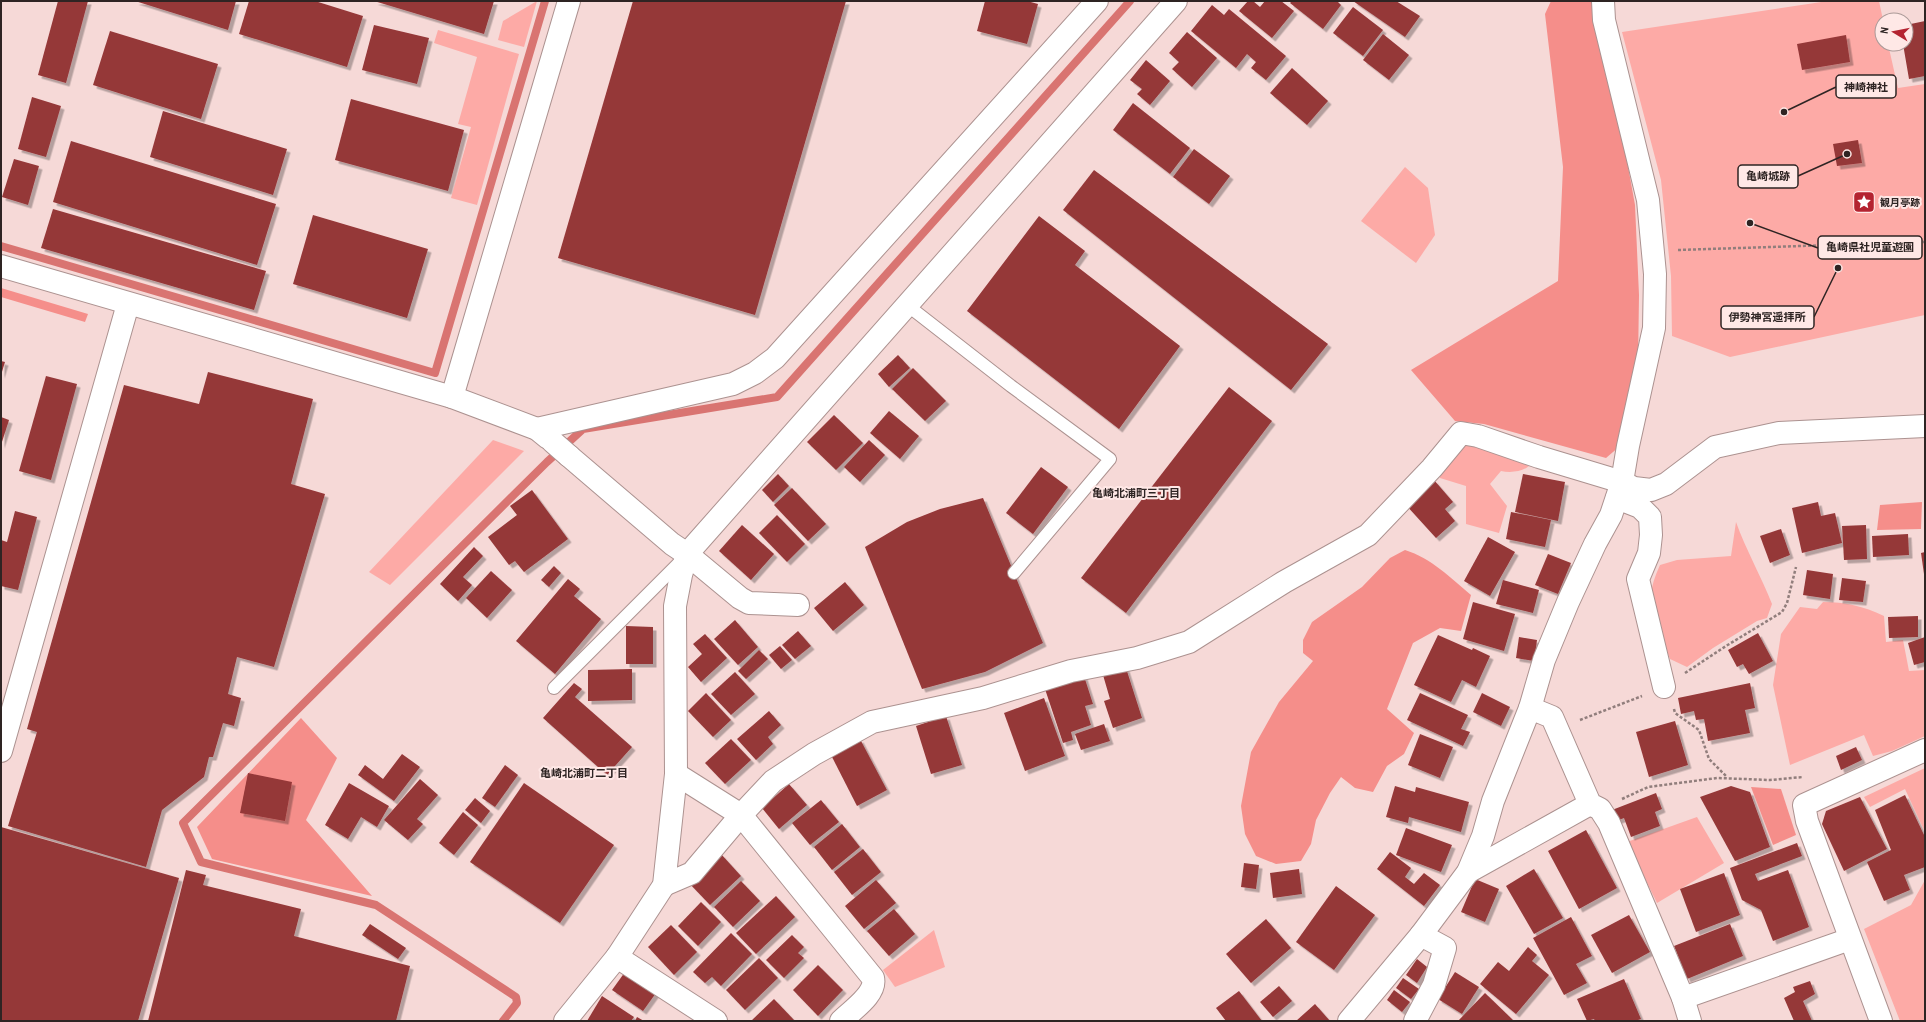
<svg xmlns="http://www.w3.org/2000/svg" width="1926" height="1022" font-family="'Archivo Narrow','Noto Sans JP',sans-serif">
  <defs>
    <filter id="shadow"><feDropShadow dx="3.5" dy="3.5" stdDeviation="0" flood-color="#0004"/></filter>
  </defs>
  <rect width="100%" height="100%" fill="#f6d9d7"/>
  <g fill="#fdaaa6">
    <path d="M537,1l-13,46 -26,-7 5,-19z"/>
    <path d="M1828,1h51l4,19 -1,24h6l10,44 27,-4v231l-195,42 -58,-21 -1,-60 -10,-96 -39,-148z"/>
    <path d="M438,30l81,24 -42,151 -26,-7 20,-71 -13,-3 19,-67 -43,-14z"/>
    <path d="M1405,167l23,21 7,47 -19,28 -55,-42z"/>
    <path d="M493,440l31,11 -134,134 -21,-13z"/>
    <path d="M1465,441l64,25c-7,6 -19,7 -28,5l-11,13 17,22 -8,27 -33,-9v-38l-26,-8 -1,-9z"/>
    <path d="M1736,522c10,28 25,54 36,82l-5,14 -10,3 -44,27 -26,19 -17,-8c-5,-15 -19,-46 -19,-61 0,-11 4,-22 9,-33l17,-5 54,-4z"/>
    <path d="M1823,602c22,0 40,4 61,14l2,26 17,-2 6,31 16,-1v66l-33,15 -19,5 -9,-21 -74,30 -17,-80 8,-51 19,-27 17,2z"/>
    <path d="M1925,768v64l-20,-43 -35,18 -6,-10z"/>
    <path d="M1697,817l27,46 -67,40 -30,-61z"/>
    <path d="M1925,880v141h-25l-36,-92 47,-24z"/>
    <path d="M934,930l11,37 -50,20 -12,-17z"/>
  </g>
  <g fill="#f58e8a">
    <path d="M1551,1h52l5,55 27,149 4,90 -1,69 -18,82 -14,12 -122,-34 -29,-3 -44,-51 147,-89 5,-114 -18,-153z"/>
    <path d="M1,288l87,26 -3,8 -84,-25z"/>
    <path d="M1922,502l-1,27 -44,1 3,-25z"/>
    <path d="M1405,550c26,8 46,28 66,45l-10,36 -21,-3 -27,15 -26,66 27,24 -10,21 -17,12 -14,26 -18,-4 -14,-11 -11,16 -14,27 -5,24 -10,17 -25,3 -20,-8 -11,-22 -4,-28 10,-54 28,-50 34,-41 -10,-8v-13l9,-18 50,-35 28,-29z"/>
    <path d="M301,718l36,40 -31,62 66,76 -160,-37 -15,-32z"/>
    <path d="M1751,787l30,2 15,46 -23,10z"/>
  </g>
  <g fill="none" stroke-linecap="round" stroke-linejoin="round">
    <g stroke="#d97471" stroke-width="8">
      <path d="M1,246l434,127 110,-372"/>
      <path d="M503,1021l14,-18 -1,-6 -140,-92 -175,-43 -18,-39 364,-361 36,-33 194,-32 353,-396"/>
    </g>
  </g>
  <g fill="#953738" filter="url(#shadow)">
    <path d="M58,1h30l-22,82 -28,-8z"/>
    <path d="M135,1h101l-8,29z"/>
    <path d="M249,1h66l48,15 -16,51 -108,-33z"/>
    <path d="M374,1h120l-10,33z"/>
    <path d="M633,1h213l-91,314 -197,-57z"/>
    <path d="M985,1h42l11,3 -11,40 -50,-13z"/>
    <path d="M1248,1h5l7,6 5,-6h16l13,10 -22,27 -33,-27z"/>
    <path d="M1292,1h45l4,4 -18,24 -33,-26z"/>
    <path d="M1353,1h43l24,15 -15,21z"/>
    <path d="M1212,5l12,10 5,-6 57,47 -20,24 -15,-12 5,-6 -9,-8 -11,14 -45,-37z"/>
    <path d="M1353,7l30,23 -20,26 -30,-23z"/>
    <path d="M1925,21v55l-16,3 -6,-35h3v-19z"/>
    <path d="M374,25l55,13 -12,46 -55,-14z"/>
    <path d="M110,31l108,33 -17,55 -108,-34z"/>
    <path d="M1187,32l30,26 -25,29 -20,-18 7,-7 -10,-9z"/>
    <path d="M1383,34l26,21 -20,25 -26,-20z"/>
    <path d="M1846,35l4,27 -48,8 -5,-26z"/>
    <path d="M1146,60l24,21 -20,24 -13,-11 5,-5 -12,-9z"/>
    <path d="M1292,68l36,33 -21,24 -37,-32z"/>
    <path d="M32,97l29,9 -15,51 -28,-8z"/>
    <path d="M351,99l113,31 -16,61 -113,-31z"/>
    <path d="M1133,103l57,45 -20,26 -57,-44z"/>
    <path d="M163,111l124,38 -14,46 -123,-38z"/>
    <path d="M1858,140l4,23 -25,3 -4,-22z"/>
    <path d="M71,141l205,63 -19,61 -204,-63z"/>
    <path d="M1194,149l36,27 -21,28 -36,-27z"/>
    <path d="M14,159l25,7 -11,39 -26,-8z"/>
    <path d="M1094,170l234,174 -37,46 -228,-180z"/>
    <path d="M53,209l213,62 -12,39 -213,-62z"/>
    <path d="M313,215l115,34 -21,69 -114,-34z"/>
    <path d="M1039,216l46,35 -10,14 105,81 -61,83 -152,-118z"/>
    <path d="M898,355l12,13 -21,19 -11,-13z"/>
    <path d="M1,361l4,1 -4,13z"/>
    <path d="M913,368l33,33 -21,20 -33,-32z"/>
    <path d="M208,372l105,27 -22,85 34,10 -51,173 -37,-10 -9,37 13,4 -7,28 -11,-3 -10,34h-4l-5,20 -42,33 -16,57 -138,-41 29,-94 -10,-3 97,-344 75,19z"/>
    <path d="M46,376l31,8 -26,96 -32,-9z"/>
    <path d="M1229,387l43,34 -146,192 -45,-35z"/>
    <path d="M889,411l30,25 -19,23 -30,-26z"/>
    <path d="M834,415l29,28 -27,27 -29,-28z"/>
    <path d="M1,417l8,3 -8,25z"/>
    <path d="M869,440l16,15 -25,27 -16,-15z"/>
    <path d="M1041,467l27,20 -35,47 -27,-21z"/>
    <path d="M778,474l11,12 -16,16 -11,-12z"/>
    <path d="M1523,474l42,8 -7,39 -43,-9z"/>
    <path d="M1434,480l19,22 -8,7 10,12 -19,17 -30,-33z"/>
    <path d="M792,488l34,36 -18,17 -34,-36z"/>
    <path d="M532,490l36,49 -44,33 -9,-11 -6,4 -21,-28 29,-22 -7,-9z"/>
    <path d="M983,498l60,145 -58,29 -63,17 -57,-142 42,-25 33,-13z"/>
    <path d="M1818,502l3,14 14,-3 7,30 -40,10 -10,-45z"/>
    <path d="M15,511l22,6 -19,73 -17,-4v-46l6,2z"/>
    <path d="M1511,512l40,8 -6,27 -39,-8z"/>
    <path d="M777,515l28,29 -18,18 -28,-29z"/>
    <path d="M742,525l32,29 -23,26 -32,-29z"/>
    <path d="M1866,525l1,34 -23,1 -2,-34z"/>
    <path d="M1781,529l9,26 -20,8 -10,-27z"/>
    <path d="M1908,534l1,21 -36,2 -1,-21z"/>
    <path d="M1488,537l27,15 -25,44 -26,-15z"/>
    <path d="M474,547l9,9 -20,21 9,8 -14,16 -18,-17z"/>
    <path d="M1925,552v22h-1l-3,-21z"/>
    <path d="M1548,554l23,9 -13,31 -23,-9z"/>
    <path d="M554,566l7,7 -12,14 -8,-7z"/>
    <path d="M1807,570l26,4 -3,25 -27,-4z"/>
    <path d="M491,571l21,19 -25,28 -21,-20z"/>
    <path d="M1842,578l24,3 -3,21 -24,-2z"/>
    <path d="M568,579l12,10 -6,7 27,23 -46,55 -39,-33z"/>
    <path d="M1503,580l36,10 -6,23 -37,-9z"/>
    <path d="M845,582l19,23 -31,26 -19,-23z"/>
    <path d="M1473,602l42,12 -11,37 -41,-12z"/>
    <path d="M1918,616v21l-29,1 -1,-21z"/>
    <path d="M735,620l23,27 -20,18 -24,-26z"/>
    <path d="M626,626l27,1v37h-27z"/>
    <path d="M798,631l13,15 -16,13 -13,-14z"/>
    <path d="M1758,633l15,28 -24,13 -6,-10 -6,3 -9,-17z"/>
    <path d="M705,634l22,24 -26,24 -13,-15 14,-13 -9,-10z"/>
    <path d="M1438,635l34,15 1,-2 17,8 -14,31 -14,-7 -11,22 -37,-17z"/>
    <path d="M1519,637l18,3 -3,21 -18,-3z"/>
    <path d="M1925,637v25l-11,3 -6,-22z"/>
    <path d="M780,646l12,14 -11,9 -12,-14z"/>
    <path d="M759,650l9,9 -22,20 -8,-8z"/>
    <path d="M1126,668l16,50 -29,10 -9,-27 6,-2 -7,-24z"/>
    <path d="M632,669v31l-44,1v-31z"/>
    <path d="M735,672l20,22 -24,21 -20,-21z"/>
    <path d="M1084,676l9,28 -8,2 6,19 -20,7 2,8 -10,3 -18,-54z"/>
    <path d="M574,683l8,6 -7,8 57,50 -25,28 -64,-57z"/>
    <path d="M1750,683l5,25 -10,2 5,23 -42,8 -4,-22 -8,1 -2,-9 -13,3 -3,-16z"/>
    <path d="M706,693l25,27 -18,17 -25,-26z"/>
    <path d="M1420,693l48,22 -7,14 9,3 -7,14 -56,-26z"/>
    <path d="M1482,693l28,14 -9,19 -28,-14z"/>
    <path d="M1044,698l21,58 -40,15 -21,-58z"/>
    <path d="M769,711l12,14 -13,12 5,7 -17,16 -19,-21z"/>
    <path d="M946,716l16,49 -31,9 -15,-48z"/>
    <path d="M1675,721l13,44 -39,12 -13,-45z"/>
    <path d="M1104,724l6,17 -29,9 -6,-16z"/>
    <path d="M1420,734l33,13 -13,31 -32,-13z"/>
    <path d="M731,739l20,21 -26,24 -20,-21z"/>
    <path d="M860,739l27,51 -30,16 -26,-51z"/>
    <path d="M1856,747l6,13 -21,10 -5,-14z"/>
    <path d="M402,754l18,13 -26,34 -36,-26 7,-10 18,14z"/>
    <path d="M505,765l13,10 -23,32 -13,-9z"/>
    <path d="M248,773l44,9 -7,39 -45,-8z"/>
    <path d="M420,779l18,16 -21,24 6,5 -15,16 -24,-20z"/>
    <path d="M349,783l40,23 -12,21 -16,-10 -13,22 -23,-14z"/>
    <path d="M524,783l90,62 -54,78 -90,-61z"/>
    <path d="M789,784l18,21 -28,24 -17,-21z"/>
    <path d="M1395,786l20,6 1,-5 53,15 -8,30 -52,-15 -1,6 -22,-6z"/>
    <path d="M1731,786l19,6 20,55 -35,14 -35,-64z"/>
    <path d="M1656,793l6,16 -7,3 5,14 -29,11 -7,-19 -8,3 -4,-11z"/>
    <path d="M1905,795l20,42v30l-21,8 6,15 -26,11 -17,-39 24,-12 -16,-40z"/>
    <path d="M1860,797l27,52 -43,22 -22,-47 4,-13z"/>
    <path d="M475,798l15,13 -9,12 -16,-13z"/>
    <path d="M821,800l18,22 -29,23 -18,-22z"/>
    <path d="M463,812l15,13 -24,30 -15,-12z"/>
    <path d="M842,824l18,23 -28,23 -18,-23z"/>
    <path d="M1,827l178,51 -41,143h-137z"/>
    <path d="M1406,828l46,17 -11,27 -45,-17z"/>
    <path d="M1586,830l31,58 -38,21 -31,-58z"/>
    <path d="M1797,843l5,13 -47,18 3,7 30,-11 21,57 -36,14 -12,-31 -19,-10 -12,-32z"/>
    <path d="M863,849l18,23 -29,23 -18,-23z"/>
    <path d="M1390,852l21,16 -6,9 9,7 10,-11 16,12 -16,21 -47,-37z"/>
    <path d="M721,854l20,22 -31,29 -21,-22z"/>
    <path d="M1244,863l15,2 -3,24 -15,-2z"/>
    <path d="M1299,869l3,25 -29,4 -3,-25z"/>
    <path d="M1534,869l29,49 -29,16 -28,-48z"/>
    <path d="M186,870l20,5 -3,10 98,24 -7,27 116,30 -14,55h-248z"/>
    <path d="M1724,873l16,42 -44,17 -16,-43z"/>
    <path d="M1475,879l24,10 -14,33 -24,-10z"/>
    <path d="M876,880l20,23 -32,26 -19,-23z"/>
    <path d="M741,881l19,20 -27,26 -19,-20z"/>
    <path d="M1336,886l39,29 -41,55 -38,-28z"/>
    <path d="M776,896l19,21 -39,37 -20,-21z"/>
    <path d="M701,902l20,20 -23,24 -20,-20z"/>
    <path d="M894,909l21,25 -26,22 -22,-25z"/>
    <path d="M1629,915l21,37 -38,21 -21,-38z"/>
    <path d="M1571,917l21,39 -16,8 11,19 -23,12 -31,-57z"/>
    <path d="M1266,919l25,29 -40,35 -25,-29z"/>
    <path d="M370,924l36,24 -8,11 -36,-24z"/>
    <path d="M1730,924l13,32 -56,23 -13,-33z"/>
    <path d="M671,925l26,27 -23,23 -26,-28z"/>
    <path d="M731,933l21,21 -31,32 -9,-9 -7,6 -12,-11z"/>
    <path d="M792,935l12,12 -6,6 6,5 -20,20 -18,-18z"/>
    <path d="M1528,947l9,8 -5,6 17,14 -33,39 -36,-30 18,-22 11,9z"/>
    <path d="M759,958l19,20 -33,32 -19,-20z"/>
    <path d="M1417,959l10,8 -10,16 -11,-8z"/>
    <path d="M818,965l25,25 -25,26 -25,-26z"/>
    <path d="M625,972l31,21 -13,18 -31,-21z"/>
    <path d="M1455,972l24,15 -17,27 -24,-15z"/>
    <path d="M1403,978l16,11 -8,10 -15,-11z"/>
    <path d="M1624,979l17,40 -6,2h-40l-1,-2 -7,2 -10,-22z"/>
    <path d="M1810,981l5,13 -12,7 9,20h-18l-10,-23 11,-6 -2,-5z"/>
    <path d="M1279,986l13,15 -19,16 -13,-15z"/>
    <path d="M1394,990l16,12 -8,10 -15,-12z"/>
    <path d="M1239,991l23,30h-36l-10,-13z"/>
    <path d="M1485,993l29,28h-56z"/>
    <path d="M602,996l32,21 -3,4h-44z"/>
    <path d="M774,999l21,22h-44z"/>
    <path d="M1315,1004l15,17h-34z"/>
    <path d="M637,1017l7,4h-9z"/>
  </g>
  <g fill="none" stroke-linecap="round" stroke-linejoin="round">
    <g stroke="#ac9290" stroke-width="14">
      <g id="lane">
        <path d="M907,305l104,81 99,73 -96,114"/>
        <path d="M554,688l129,-129"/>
      </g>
    </g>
    <g stroke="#ac9290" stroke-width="24">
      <g id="street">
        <path d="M1,266l451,131 85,32 11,9"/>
        <path d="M452,397l117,-396"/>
        <path d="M537,429l196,-45 22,-11 20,-15 322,-357"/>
        <path d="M569,456l103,88 15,10 53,44 9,5 49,2"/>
        <path d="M1617,498l23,9 10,10 1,18 -2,18 -11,26 26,108"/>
        <path d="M1530,708l22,9 38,87 10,5 9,14 74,175 7,23"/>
        <path d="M1,751l127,-447"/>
        <path d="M676,774l65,41 132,163c4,16 -21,32 -32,43"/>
        <path d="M1468,872l122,-68"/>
        <path d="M664,885l28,-12 49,-58 32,-34 41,-27 58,-32 111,-24 88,-27 66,-13 52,-16 95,-60 84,-47 64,-67 29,-35 17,3 61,21 83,25 12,6 17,2 15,-6 49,-37 64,-14 146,-7"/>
        <path d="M617,957l99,64"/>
        <path d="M1683,998l167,-59"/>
        <path d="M565,1021l52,-64 47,-72 12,-111 -1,-168 6,-31 6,-21 489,-553"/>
        <path d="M1349,1021l72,-86 47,-63 15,-36 10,-35 37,-93 14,-48 24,-58 27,-58 16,-29 11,-33 6,-36 26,-118 1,-54 -7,-74 -44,-180 -1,-19"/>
        <path d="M1415,1021l19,-36 11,-37 -24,-13"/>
        <path d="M1881,1021l-74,-200 -3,-16 121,-55"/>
      </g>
    </g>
    <g stroke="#ac9290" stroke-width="24">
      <path id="secondary" d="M553,442l16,14"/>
    </g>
    <g stroke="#917e7c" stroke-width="2.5" stroke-dasharray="3 2" stroke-linecap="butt">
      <path d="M1678,250l247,-8"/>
      <path d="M1685,673l41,-27 56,-34 5,-9 9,-36"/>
      <path d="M1674,709l1,4 24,17 10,29 18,18"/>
      <path d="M1580,720l62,-24"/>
      <path d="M1622,799l26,-12 69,-9 53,2 33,-3"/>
    </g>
    <use href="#lane" stroke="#fff" stroke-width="12"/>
    <use href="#street" stroke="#fff" stroke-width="22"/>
    <use href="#secondary" stroke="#fff" stroke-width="22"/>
  </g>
  <defs>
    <g id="sight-square" transform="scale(1.15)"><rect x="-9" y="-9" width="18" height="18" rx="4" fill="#b42330" stroke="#ffe8e6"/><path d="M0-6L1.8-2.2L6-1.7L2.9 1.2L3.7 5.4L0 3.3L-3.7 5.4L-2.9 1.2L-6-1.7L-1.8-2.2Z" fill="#fff"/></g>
  </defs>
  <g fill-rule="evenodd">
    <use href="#sight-square" x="1864" y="202"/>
  </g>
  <g text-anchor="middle" stroke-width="4" stroke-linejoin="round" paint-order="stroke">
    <g font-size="10" font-weight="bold" fill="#2e2423" stroke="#ffe8e6" text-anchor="start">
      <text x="1880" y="206">観月亭跡</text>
    </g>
    <g font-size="11" font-weight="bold" fill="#2e2423" stroke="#ffe8e6">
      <text x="1136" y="497">亀崎北浦町三丁目</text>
      <text x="584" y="777">亀崎北浦町二丁目</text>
    </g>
  </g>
  <path fill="none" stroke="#2e2423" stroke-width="1.5" d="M1784 112L1836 87M1847 154L1798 176M1750 223L1818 248M1838 268L1814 317"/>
  <g fill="#2e2423" stroke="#ffe8e6" stroke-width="1.5">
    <circle cx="1784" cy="112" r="4"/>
    <circle cx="1847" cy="154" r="4"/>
    <circle cx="1750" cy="223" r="4"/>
    <circle cx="1838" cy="268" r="4"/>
  </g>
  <g fill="#ffe8e6" stroke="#2e2423" stroke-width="1.5">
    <rect x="1836" y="75" width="60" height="23" rx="4"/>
    <rect x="1738" y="165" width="60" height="23" rx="4"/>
    <rect x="1818" y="236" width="104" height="23" rx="4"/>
    <rect x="1721" y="306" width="93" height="23" rx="4"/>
  </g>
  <g font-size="11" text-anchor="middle" font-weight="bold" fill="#2e2423">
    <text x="1866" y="91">神崎神社</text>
    <text x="1768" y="180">亀崎城跡</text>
    <text x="1870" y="251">亀崎県社児童遊園</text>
    <text x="1767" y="321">伊勢神宮遥拝所</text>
  </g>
  <rect width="1926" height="1022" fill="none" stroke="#2e2423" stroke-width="4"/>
  <g transform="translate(1894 32) rotate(280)"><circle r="19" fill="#ffe8e6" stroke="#ab9a98"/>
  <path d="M0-3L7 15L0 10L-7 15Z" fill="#b42330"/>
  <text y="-6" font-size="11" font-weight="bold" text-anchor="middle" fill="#2e2423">N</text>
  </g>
</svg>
